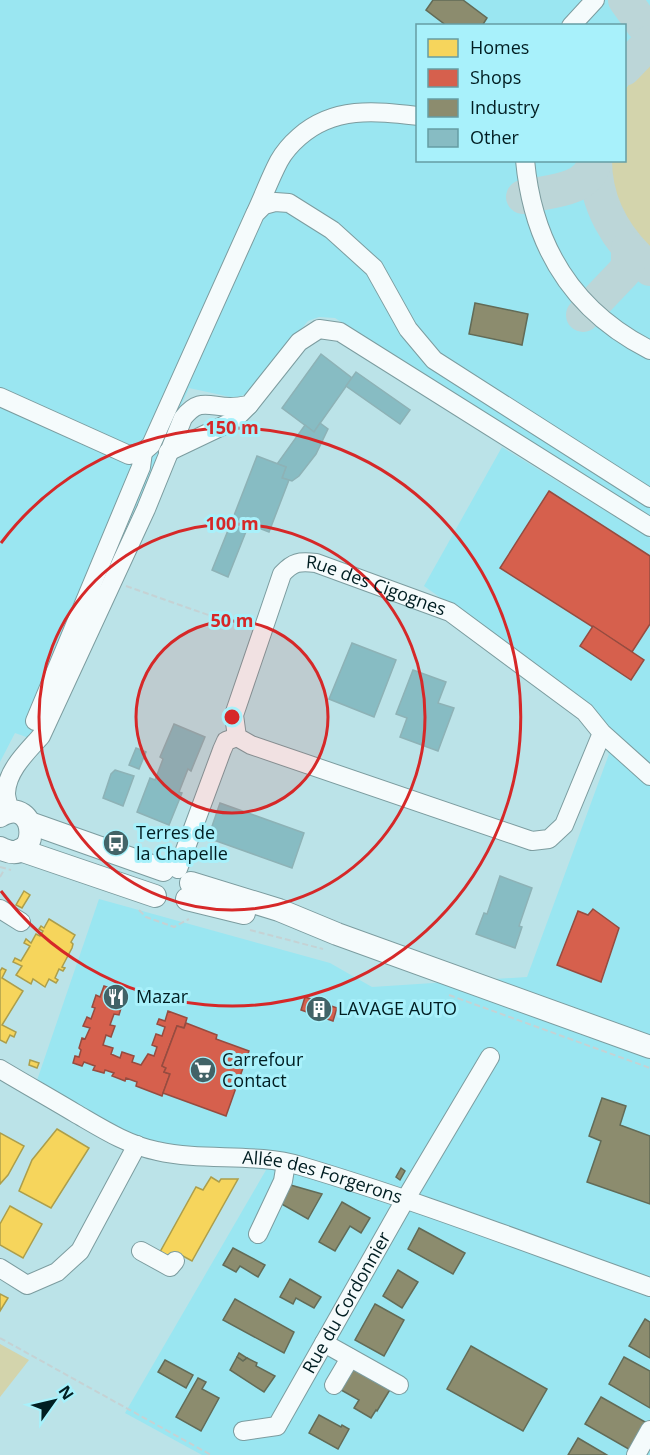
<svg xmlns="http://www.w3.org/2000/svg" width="650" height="1455" font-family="'Open Sans',sans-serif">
  <rect width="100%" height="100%" fill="#bbe3e8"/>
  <g fill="#9ae6f1" fill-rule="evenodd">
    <path d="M0,0h650v517l-315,-199 -16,-1 -11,4 -61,73 -12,4 -46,-10 -157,351 -17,-6 -15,29zM418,26h206v134h-206z"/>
    <path d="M502,447l148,91v917h-448l-77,-42 141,-243 -128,-17 -106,-58 67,-196 231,64 42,24 155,-10 82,-223 -27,-38 -76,-71 -82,-59z"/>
  </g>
  <g fill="#d3d4ac">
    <path d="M650,58v196c-27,-22 -36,-56 -43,-90l1,-3 16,-1 1,-70 19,-28z"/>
    <path d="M0,1344l29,16 -29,37z"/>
  </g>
  <g fill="#f6d55c" stroke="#ac9e4b" stroke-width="1.5">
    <path d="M24,891l6,4 -8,13 -6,-3z"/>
    <path d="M49,919l26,16 -4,7 2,2 -1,4 -10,19 3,1 -2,3 -4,-2 -4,9 3,2 -2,3 -7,-4 -4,8 -12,-8 -2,5 -15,-9 6,-9 -9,-4 2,-4 6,3 9,-15 -6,-3 2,-4 5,4 5,-9 4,2 3,-5 -4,-2 2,-3 3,2z"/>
    <path d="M2,968l4,2 -4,8 21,13 -21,34 14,7 -2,5 -4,-2 -4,8 -6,-3v-69z"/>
    <path d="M30,1060l9,3 -2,5 -8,-3z"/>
    <path d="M57,1129l32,19 -38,60 -32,-17 13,-31z"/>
    <path d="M0,1133l24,13 -16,29 -8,9z"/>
    <path d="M211,1177l8,5 2,-3h17l-46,82 -9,-5 -4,7 -19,-11 36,-65 7,3z"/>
    <path d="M10,1206l32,18 -19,34 -23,-13v-21z"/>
    <path d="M0,1294l8,4 -8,13z"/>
  </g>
  <g fill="#d6604d" stroke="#964c40" stroke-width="1.5">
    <path d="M549,491l101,65v68l-18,28 -132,-84z"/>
    <path d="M593,626l51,34 -13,20 -51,-34z"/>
    <path d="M593,909l26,19 -18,54 -44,-17 21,-54 10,4z"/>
    <path d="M104,986l17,6 -4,11 5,2 -3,10 -5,-1 -4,11 5,1 -4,11 -5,-2 -3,10 10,3 -2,6 9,4 2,-6 12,4 -2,6 9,3 7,-11 6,2 3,-9 -5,-2 4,-11 6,2 3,-9 -8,-3 2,-5 6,2 3,-10 19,7 -3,10 -7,-2 -15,40 4,2 -2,4 6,2 -8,22 -26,-10 1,-4 -11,-4 -1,3 -13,-5 2,-3 -9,-3 -1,3 -11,-3 2,-4 -11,-4 -2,4 -9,-3 2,-7 4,1 2,-7 -2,-2 3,-10 3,1 5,-11 -7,-2 4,-9 4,2 4,-11 -3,-1 4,-12 4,2z"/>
    <path d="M305,997l32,11 -4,13 -32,-11z"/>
    <path d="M186,1023l31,12 -1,4 33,12 -23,65 -63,-23 7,-19 -6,-2 2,-4 -4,-2 15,-40 7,2z"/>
  </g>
  <g fill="#8c8c6e" stroke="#626b57" stroke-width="1.5">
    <path d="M433,0h30l24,18 -5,8h-35l-21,-16z"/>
    <path d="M475,303l53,11 -6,31 -53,-11z"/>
    <path d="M602,1098l24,8 -6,19 30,11v68l-63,-22 14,-41 -12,-5z"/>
    <path d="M401,1168l4,3 -5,9 -4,-3z"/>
    <path d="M287,1184l35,10 -14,25 -30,-17z"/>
    <path d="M342,1202l28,16 -9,15 -11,-7 -15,25 -16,-9z"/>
    <path d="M419,1228l46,25 -12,21 -45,-25z"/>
    <path d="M233,1248l32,17 -7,12 -18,-11 -4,6 -13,-7z"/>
    <path d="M398,1270l20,12 -16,26 -19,-12z"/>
    <path d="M290,1279l31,18 -7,11 -18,-10 -3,6 -13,-7z"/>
    <path d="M235,1299l59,33 -10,21 -61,-33z"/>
    <path d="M375,1304l29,16 -20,36 -29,-16z"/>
    <path d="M645,1319l5,3v36l-21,-12z"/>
    <path d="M471,1346l76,43 -24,42 -76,-42z"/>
    <path d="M239,1353l8,5 -4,3 -6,-4z"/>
    <path d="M237,1357l6,4 4,-3 10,5 -1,3 19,10 -11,16 -34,-22z"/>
    <path d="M624,1357l26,14v37l-41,-24z"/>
    <path d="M165,1360l28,15 -7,13 -28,-16z"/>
    <path d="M354,1367l37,21 -14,23 -1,-1 -5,8 -17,-10 5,-8 -18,-10z"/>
    <path d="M198,1378l8,4 -4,7 17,9 -18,33 -25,-14z"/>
    <path d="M601,1397l46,26 -15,28 -47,-27z"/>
    <path d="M319,1415l22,12 1,-2 7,4 -11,20 -29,-16z"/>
    <path d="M578,1438l29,17h-39z"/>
  </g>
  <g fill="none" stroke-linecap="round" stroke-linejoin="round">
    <g stroke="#bcd6d8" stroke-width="34">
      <path d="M625,0l18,25 7,4"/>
      <path d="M624,69l26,-27"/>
      <path d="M595,160c0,44 22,81 55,109"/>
      <path d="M523,197c24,-6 63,-5 71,-33"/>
      <path d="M583,315l41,-43 4,-7v-17"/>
    </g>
  </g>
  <g fill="#87bcc3" stroke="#8db2b6" stroke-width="1.5">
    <path d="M321,354l31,24 -38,54 -32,-24z"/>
    <path d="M356,372l54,38 -10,14 -54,-38z"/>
    <path d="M320,423l8,6 -12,25 -17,22 -7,5 -10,-3 4,-11 -9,-3 28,-39 9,7z"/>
    <path d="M257,456l29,11 -4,11 7,2 -20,52 -36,-14z"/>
    <path d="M233,518l16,6 -21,53 -16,-7z"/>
    <path d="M352,643l44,17 -22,57 -45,-18z"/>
    <path d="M413,670l33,12 -8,21 16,5 -16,43 -38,-14 7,-19 -11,-4z"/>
    <path d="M174,724l31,13 -14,34 -3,-2 -9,23 3,1 -13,32 -32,-13 13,-34 5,2 8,-21 -3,-2z"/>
    <path d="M136,748l10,4 -7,17 -10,-4z"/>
    <path d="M115,770l19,6 -11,30 -20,-8 8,-24z"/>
    <path d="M220,803l84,30 -12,35 -84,-30z"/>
    <path d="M500,876l32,12 -13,38 3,1 -7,21 -39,-14 8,-21 3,1z"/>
  </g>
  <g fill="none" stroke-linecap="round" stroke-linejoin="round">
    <g stroke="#7c9c9f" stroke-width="20">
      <g id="minor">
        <path d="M571,26l24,-26"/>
        <path d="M525,160c8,86 48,151 125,190"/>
        <path d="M256,212c8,-17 14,-34 23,-51 5,-9 12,-17 20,-24 35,-31 76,-26 119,-21"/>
        <path d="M0,397l129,58 14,-3 8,-7 104,-231 9,-9 11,-3 14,1 43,27 42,38 34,61 26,31 216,138"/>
        <path d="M168,452l65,-31 16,-16"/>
        <path d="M35,721l106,-254 2,-15"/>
        <path id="s1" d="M602,733l-38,92 -15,14 -17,2 -281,-96 -14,-8 -3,-22 48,-141c11,-12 17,-13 34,-11l134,49 135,100 17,21 48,43"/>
        <path d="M10,812c-1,-6 -4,-13 -4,-19 1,-23 21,-41 35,-57l105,-227 37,-91c16,-20 24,-12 47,-11 6,0 13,-1 19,-2l50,-63 20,-13 21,3 310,195"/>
        <path d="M178,869l44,-119 4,-9 11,-4"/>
        <path d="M0,909l21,13"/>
        <path id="s2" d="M0,1069c25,15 50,29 75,44 26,15 52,32 82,38 48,11 97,1 144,15 118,35 233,80 349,121"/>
        <path d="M258,1234l25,-53 3,-18"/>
        <path d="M141,1251l29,16 5,-6"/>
        <path d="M0,1268l27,17 30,-13 23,-21 57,-106"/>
        <path d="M324,1343l75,42"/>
        <path d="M334,1385l16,-27"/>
        <path id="s3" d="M243,1431l34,-5 128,-226 85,-143"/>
        <path d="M636,1455l14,-25"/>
      </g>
    </g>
    <g stroke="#7c9c9f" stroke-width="24">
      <g id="major">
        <path d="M0,816c39,-23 42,54 0,32"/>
        <path d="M30,823l133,47"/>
        <path d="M20,850l135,46"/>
        <path d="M191,883l88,27 58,24 313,113"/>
        <path d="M187,899l57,14"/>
      </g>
    </g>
    <g stroke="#c5d2d4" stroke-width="2" stroke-dasharray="6 3" stroke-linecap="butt">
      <path d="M126,586l122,43"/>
      <path d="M0,867l11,3"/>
      <path d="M0,877l4,-7"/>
      <path d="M139,910l7,7 28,10 15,-8"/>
      <path d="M250,930l73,19"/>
      <path d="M449,995l201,73"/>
      <path d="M0,1338l211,117"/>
    </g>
    <use href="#minor" stroke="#f5fbfc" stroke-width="18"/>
    <use href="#major" stroke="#f5fbfc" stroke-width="22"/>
  </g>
  <circle cx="232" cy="717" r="96" fill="#d62828" fill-opacity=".12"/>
  <g fill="none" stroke="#d62828" stroke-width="3">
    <circle cx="232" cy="717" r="96"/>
    <circle cx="232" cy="717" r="193"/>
    <path d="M1 543A289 289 0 1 1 1 891"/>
  </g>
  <defs>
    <g id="bus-disc" transform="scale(1.35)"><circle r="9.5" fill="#426367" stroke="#a8f1fb"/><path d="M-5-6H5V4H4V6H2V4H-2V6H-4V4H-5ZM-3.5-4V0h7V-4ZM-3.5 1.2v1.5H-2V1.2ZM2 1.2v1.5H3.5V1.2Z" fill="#fff"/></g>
    <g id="restaurant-disc" transform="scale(1.35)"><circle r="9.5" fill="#426367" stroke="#a8f1fb"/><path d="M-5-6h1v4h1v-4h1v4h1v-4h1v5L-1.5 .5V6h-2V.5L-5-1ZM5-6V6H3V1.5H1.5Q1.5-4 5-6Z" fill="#fff"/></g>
    <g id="building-disc" transform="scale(1.35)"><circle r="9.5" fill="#426367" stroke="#a8f1fb"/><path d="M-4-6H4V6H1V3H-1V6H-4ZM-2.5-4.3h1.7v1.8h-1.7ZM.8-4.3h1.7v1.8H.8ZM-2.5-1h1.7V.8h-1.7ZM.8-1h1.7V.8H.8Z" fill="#fff"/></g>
    <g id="supermarket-disc" transform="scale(1.35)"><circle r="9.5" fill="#426367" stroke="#a8f1fb"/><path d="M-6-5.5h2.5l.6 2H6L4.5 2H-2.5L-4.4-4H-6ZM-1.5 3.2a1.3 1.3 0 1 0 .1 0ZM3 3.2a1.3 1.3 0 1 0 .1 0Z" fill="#fff"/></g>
  </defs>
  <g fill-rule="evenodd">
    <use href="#bus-disc" x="116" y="843"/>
    <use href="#restaurant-disc" x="116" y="997"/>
    <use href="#building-disc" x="319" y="1009"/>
    <use href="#supermarket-disc" x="203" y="1070"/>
  </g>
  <g text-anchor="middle" stroke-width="6" stroke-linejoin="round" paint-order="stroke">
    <g font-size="18" fill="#011e22" stroke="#a8f1fb">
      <text dy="6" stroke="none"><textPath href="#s1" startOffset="723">Rue des Cigognes</textPath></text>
      <text dy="6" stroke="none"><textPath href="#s2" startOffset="346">Allée des Forgerons</textPath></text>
      <text dy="6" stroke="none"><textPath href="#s3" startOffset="176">Rue du Cordonnier</textPath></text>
    </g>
    <g font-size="18" fill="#011e22" stroke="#a8f1fb" text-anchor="start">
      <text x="136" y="839">Terres de<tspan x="136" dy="21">la Chapelle</tspan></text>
      <text x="136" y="1003">Mazar</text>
      <text x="338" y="1015">LAVAGE AUTO</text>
      <text x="222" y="1066">Carrefour<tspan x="222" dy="21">Contact</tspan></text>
    </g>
  </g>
  <circle cx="232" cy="717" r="9" fill="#d62828" stroke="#a8f1fb" stroke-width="3"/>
  <g font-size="18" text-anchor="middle" font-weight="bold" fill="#d62828" stroke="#a8f1fb" stroke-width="6" stroke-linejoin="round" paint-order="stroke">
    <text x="232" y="434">150 m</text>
    <text x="232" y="530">100 m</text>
    <text x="232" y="627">50 m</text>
  </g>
  <rect x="416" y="24" width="210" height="138" fill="#a8f1fb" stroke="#659da4" stroke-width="1.5"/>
  <rect x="428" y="39" width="30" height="18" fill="#f6d55c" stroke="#659da4" stroke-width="1.5"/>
  <text x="470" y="54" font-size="18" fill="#011e22">Homes</text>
  <rect x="428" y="69" width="30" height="18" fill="#d6604d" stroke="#659da4" stroke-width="1.5"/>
  <text x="470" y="84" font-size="18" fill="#011e22">Shops</text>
  <rect x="428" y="99" width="30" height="18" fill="#8c8c6e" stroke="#659da4" stroke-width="1.5"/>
  <text x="470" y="114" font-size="18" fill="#011e22">Industry</text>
  <rect x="428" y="129" width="30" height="18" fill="#87bcc3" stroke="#659da4" stroke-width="1.5"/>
  <text x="470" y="144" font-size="18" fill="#011e22">Other</text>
  <g transform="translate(54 1401) rotate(56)" stroke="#a8f1fb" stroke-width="4.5" paint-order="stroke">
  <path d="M0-4.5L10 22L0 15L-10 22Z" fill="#011e22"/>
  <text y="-9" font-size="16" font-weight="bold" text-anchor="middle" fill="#011e22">N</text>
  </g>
</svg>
